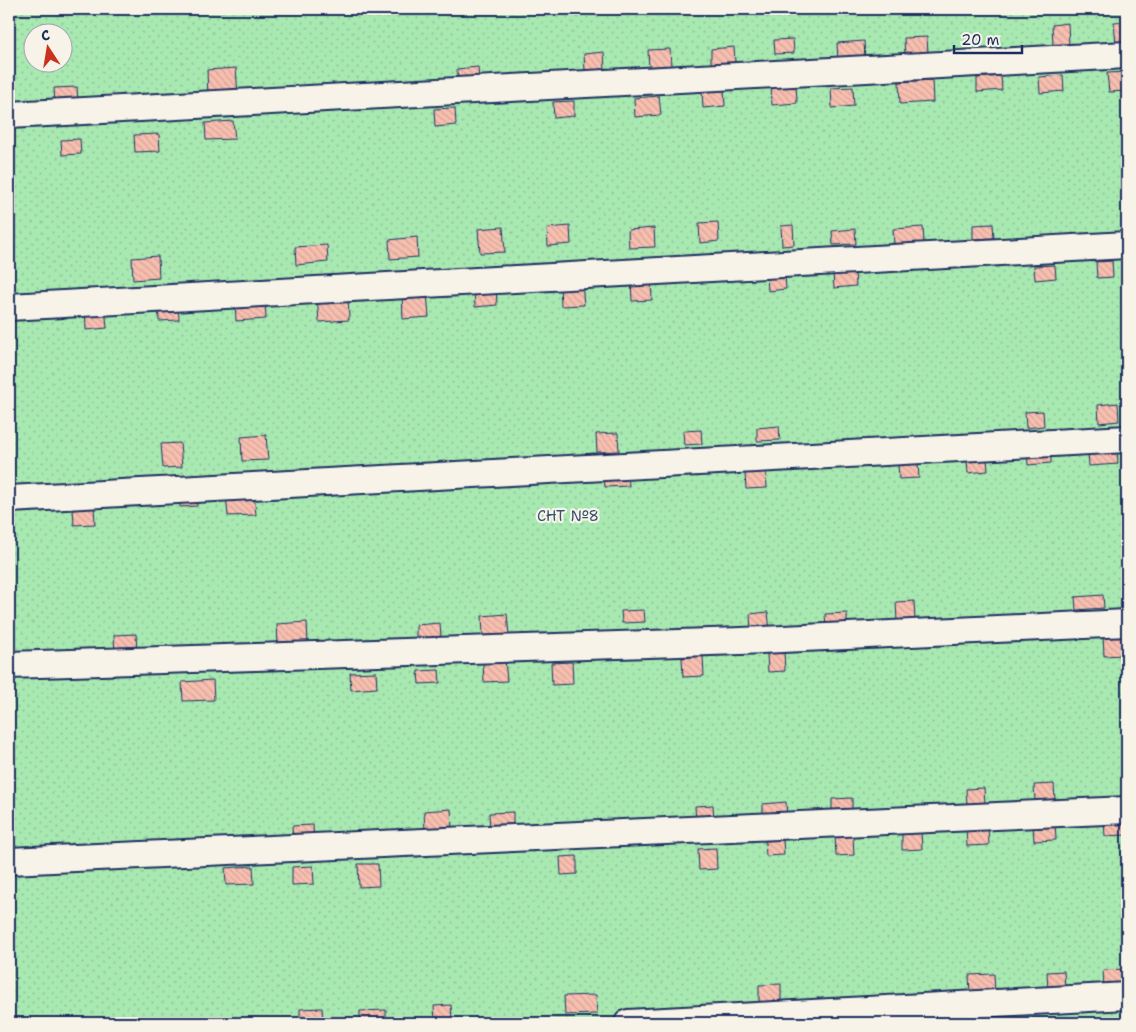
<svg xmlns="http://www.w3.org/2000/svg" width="1136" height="1032" font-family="'Shantell Sans',sans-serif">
  <defs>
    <pattern id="grass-dots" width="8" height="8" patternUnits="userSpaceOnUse" patternTransform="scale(1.25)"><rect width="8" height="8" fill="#a8e8b1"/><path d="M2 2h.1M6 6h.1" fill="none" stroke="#90c79b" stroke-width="1.8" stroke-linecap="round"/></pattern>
    <pattern id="building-back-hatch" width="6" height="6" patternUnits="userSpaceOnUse" patternTransform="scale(1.25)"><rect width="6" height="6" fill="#f8bfaf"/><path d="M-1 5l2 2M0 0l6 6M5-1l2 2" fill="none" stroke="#d4a499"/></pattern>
  </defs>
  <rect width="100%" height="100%" fill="#f7f3e8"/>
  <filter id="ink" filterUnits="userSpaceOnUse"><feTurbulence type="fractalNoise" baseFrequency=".02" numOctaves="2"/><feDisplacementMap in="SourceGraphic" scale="10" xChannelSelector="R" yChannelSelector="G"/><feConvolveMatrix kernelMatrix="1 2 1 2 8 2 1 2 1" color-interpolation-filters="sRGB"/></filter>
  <g filter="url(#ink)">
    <path fill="url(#grass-dots)" stroke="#628c88" fill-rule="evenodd" d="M9,9h1118v1014h-1118zM32,32h30v30h-30z"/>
    <g fill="url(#building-back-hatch)" stroke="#1b2f5e">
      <path d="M1127,21v24h-11l-2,-23z"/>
      <path d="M1068,23l1,21 -16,1 -1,-20z"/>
      <path d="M927,37l1,17 -23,2 -1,-18z"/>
      <path d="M793,39l1,14 -19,1 -1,-14z"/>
      <path d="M864,41l1,19 -27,1 -1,-18z"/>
      <path d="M734,47l1,15 -24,2v-15z"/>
      <path d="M670,49l1,17 -22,2 -1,-18z"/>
      <path d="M604,52l1,18 -20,1 -1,-17z"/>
      <path d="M478,67l1,13 -21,2 -1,-13z"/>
      <path d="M236,68l2,28 -30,2 -1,-28z"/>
      <path d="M1127,72v19l-18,1 -2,-19z"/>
      <path d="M1063,75l1,16 -24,2 -1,-16z"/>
      <path d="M1001,76l1,14 -25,2v-14z"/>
      <path d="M932,80l1,22 -33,2 -1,-22z"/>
      <path d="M796,83l1,20 -25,2 -1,-21z"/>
      <path d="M77,87l1,16 -23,2 -1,-17z"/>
      <path d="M853,87l1,19 -22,2 -1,-20z"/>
      <path d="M724,89l1,17 -22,2 -1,-18z"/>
      <path d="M659,96l2,19 -26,2 -1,-19z"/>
      <path d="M574,101v15l-20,2 -1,-16z"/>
      <path d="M455,108l1,17 -21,2 -1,-18z"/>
      <path d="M233,121l2,18 -29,1 -1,-17z"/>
      <path d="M159,134l1,17 -25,1 -1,-17z"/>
      <path d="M80,139l1,15 -19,1 -1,-15z"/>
      <path d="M718,222l1,19 -19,2 -1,-20z"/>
      <path d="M993,224l1,14 -21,1v-14z"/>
      <path d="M793,225l1,20 -12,1 -1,-20z"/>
      <path d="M570,226l1,18 -23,2 -1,-18z"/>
      <path d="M503,227l2,25 -25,1 -2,-24z"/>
      <path d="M923,227l1,16 -30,2 -1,-16z"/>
      <path d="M654,228l1,19 -26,1 -1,-18z"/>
      <path d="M855,229l1,15 -23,1 -1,-14z"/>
      <path d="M417,237l1,20 -28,2 -1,-19z"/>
      <path d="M327,245l1,17 -32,3 -1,-18z"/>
      <path d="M158,256l1,22 -26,2 -1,-22z"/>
      <path d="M1112,261l1,16 -16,1 -1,-16z"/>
      <path d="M1055,265l1,13 -21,2 -1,-14z"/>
      <path d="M855,272l1,14 -22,2 -1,-15z"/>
      <path d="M785,275l1,14 -18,2 -1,-15z"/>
      <path d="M651,278l1,22 -20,1 -1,-21z"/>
      <path d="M582,282l2,23 -23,1 -1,-22z"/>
      <path d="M496,287l1,18 -22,2 -1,-18z"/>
      <path d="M427,292l2,25 -26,2 -1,-26z"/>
      <path d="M348,293l1,27 -30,2 -2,-27z"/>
      <path d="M265,297l1,22 -30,2 -1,-22z"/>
      <path d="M178,303l1,17 -20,1 -1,-17z"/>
      <path d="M105,307l2,21 -21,2 -1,-22z"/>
      <path d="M1118,403l1,18 -20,2 -1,-18z"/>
      <path d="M1043,411l1,15 -18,2 -1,-16z"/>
      <path d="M779,426l1,14 -23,1v-13z"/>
      <path d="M701,430l1,14 -18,1 -1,-14z"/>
      <path d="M618,433l1,18 -22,1 -1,-18z"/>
      <path d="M266,435l2,25 -26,1 -1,-24z"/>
      <path d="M180,443l2,24 -19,1 -2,-24z"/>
      <path d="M1117,448l1,16 -29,2 -1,-16z"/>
      <path d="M1051,451v12l-23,2 -1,-13z"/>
      <path d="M987,459l1,12 -20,2 -1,-12z"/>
      <path d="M918,463l1,15 -20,1 -1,-15z"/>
      <path d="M766,471l1,17 -21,1 -1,-16z"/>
      <path d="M628,474l1,12 -24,1 -1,-11z"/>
      <path d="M196,493l1,13 -17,1v-13z"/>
      <path d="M254,493l2,22 -28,1 -2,-21z"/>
      <path d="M94,506l1,18 -21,1 -1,-17z"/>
      <path d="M1103,595l1,13 -28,2 -1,-13z"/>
      <path d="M914,601l1,19 -18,1 -1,-19z"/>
      <path d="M644,610l1,12 -23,1 -1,-12z"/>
      <path d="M768,612l2,19 -19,1 -1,-18z"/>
      <path d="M847,613v12l-21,2 -1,-13z"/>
      <path d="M507,614l2,21 -26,1 -1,-20z"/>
      <path d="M307,622l1,21 -30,2 -1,-21z"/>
      <path d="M440,623l1,15 -25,2v-15z"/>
      <path d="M1122,632l1,23 -19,1 -1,-22z"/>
      <path d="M136,634l1,18 -22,2 -1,-19z"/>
      <path d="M784,652l1,19 -17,1 -1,-18z"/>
      <path d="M703,656l1,20 -21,1 -1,-19z"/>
      <path d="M505,660l2,21 -23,1 -1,-20z"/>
      <path d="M572,662l1,22 -21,1 -1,-22z"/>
      <path d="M439,670l1,13 -21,1 -1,-13z"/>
      <path d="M376,672l1,16 -26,2 -1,-17z"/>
      <path d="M213,680l1,20 -31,1 -1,-19z"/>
      <path d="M1054,784l1,16 -20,1 -1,-16z"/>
      <path d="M984,788l1,16 -18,1 -1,-16z"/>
      <path d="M852,798v12h-20v-11z"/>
      <path d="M786,802l1,17 -24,1v-16z"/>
      <path d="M713,805l1,17 -18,1 -1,-17z"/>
      <path d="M451,809l1,22 -27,1 -1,-21z"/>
      <path d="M513,812v18l-23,1 -1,-18z"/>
      <path d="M1125,821l1,14 -21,1 -1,-14z"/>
      <path d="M1055,822l1,18 -22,1 -1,-18z"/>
      <path d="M313,825l1,16 -21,1 -1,-16z"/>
      <path d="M988,827l1,18 -22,1 -1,-18z"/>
      <path d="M921,831l1,18 -20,1v-18z"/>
      <path d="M835,835h18l1,20 -18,1z"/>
      <path d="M783,840l1,15 -18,1 -1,-15z"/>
      <path d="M716,848l1,21 -18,1 -1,-21z"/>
      <path d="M577,856v18l-16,1 -1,-18z"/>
      <path d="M358,864h20l1,22 -20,1z"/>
      <path d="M253,866l1,18 -28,1 -1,-17z"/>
      <path d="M313,866l1,18 -22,1v-18z"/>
      <path d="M1127,969v17l-23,1 -1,-17z"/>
      <path d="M1064,971l1,19 -17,1 -1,-19z"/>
      <path d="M994,974l1,19 -25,1 -1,-19z"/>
      <path d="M781,984v18l-22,1v-18z"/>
      <path d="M596,995l1,19 -32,1 -1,-19z"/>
      <path d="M451,1005l1,15 -17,1 -1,-15z"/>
      <path d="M322,1008l1,15h-23v-14z"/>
      <path d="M386,1010v13h-26v-12z"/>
      <rect x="1122" y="1016" width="5" height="7"/>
      <path d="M185,1017v6h-29v-5z"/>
      <rect x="960" y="1019" width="20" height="4"/>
    </g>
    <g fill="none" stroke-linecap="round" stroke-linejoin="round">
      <g stroke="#1b2f5e" stroke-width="30">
        <g id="street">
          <path d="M9,115l1118,-60"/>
          <path d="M9,307l1118,-62"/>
          <path d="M9,499l1118,-60"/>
          <path d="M9,665l732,-24 386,-18"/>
          <path d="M9,861l1118,-51"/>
          <path d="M628,1023l499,-27"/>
        </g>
      </g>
      <use href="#street" stroke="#f7f3e8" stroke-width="26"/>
    </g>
  </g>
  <g text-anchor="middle" stroke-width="4.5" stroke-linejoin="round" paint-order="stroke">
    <g font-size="15" fill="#37546f" stroke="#f7f3e8">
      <text x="568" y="521">СНТ №8</text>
    </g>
  </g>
  <rect width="1136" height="1032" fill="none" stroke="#f7f3e8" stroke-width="30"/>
  <rect x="15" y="15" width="1106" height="1002" fill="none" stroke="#1b2f5e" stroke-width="2" filter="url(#ink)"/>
  <g transform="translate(48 48) rotate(348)"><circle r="24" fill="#f7f3e8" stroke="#9fa5b1"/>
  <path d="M0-4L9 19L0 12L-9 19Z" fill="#c8321e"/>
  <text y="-8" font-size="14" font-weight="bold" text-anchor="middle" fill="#1b2f5e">С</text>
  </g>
  <path d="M954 45v8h68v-8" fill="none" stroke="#1b2f5e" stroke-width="2.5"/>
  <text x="961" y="45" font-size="15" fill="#1b2f5e" stroke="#f7f3e8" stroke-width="4" paint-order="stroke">20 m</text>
</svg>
